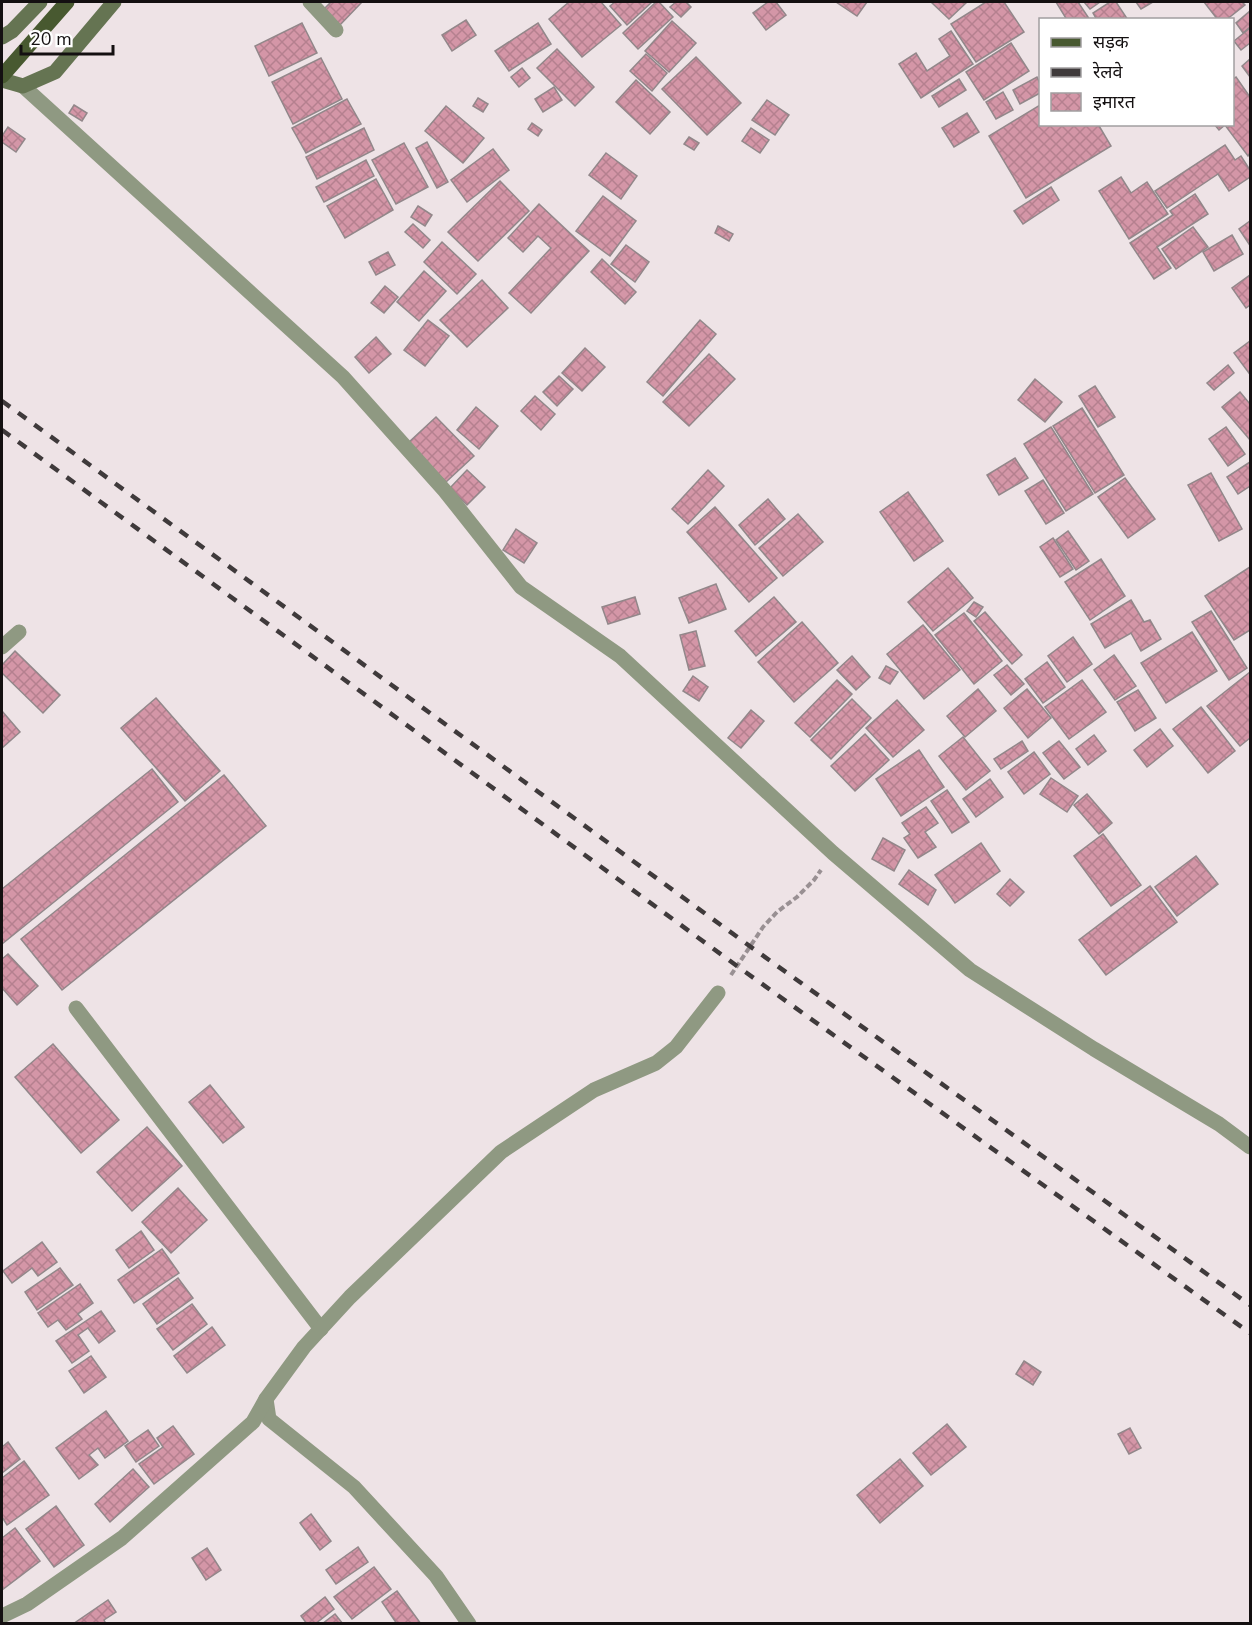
<svg xmlns="http://www.w3.org/2000/svg" width="1252" height="1625" font-family="'Nunito Sans','Noto Sans Devanagari',sans-serif">
  <defs>
    <pattern id="building-cross-hatch" width="8" height="8" patternUnits="userSpaceOnUse" patternTransform="scale(1.5)"><rect width="8" height="8" fill="#d496a7"/><path d="M0 0l8 8M0 8l8-8" fill="none" stroke="#b5808f"/></pattern>
  </defs>
  <rect width="100%" height="100%" fill="#eee3e6"/>
  <g fill="url(#building-cross-hatch)" stroke="#92878a" stroke-width="1.5">
    <path d="M331,2h31l-22,23 -16,-16z"/>
    <path d="M569,2h32l20,23 -39,32 -33,-38z"/>
    <path d="M615,2h37l-25,23 -17,-19z"/>
    <path d="M656,2h3l14,15 -35,32 -15,-16z"/>
    <path d="M676,2h10l5,5 -10,10 -11,-10z"/>
    <path d="M768,2h8l10,13 -20,15 -13,-17z"/>
    <path d="M836,2h31l-10,14z"/>
    <path d="M931,2h36l-18,17z"/>
    <path d="M986,2h18l20,30 -48,30 -25,-38z"/>
    <path d="M1056,2h22l12,18h-23z"/>
    <path d="M1084,2h16l-10,7z"/>
    <path d="M1110,2h6l12,18h-31l-4,-7z"/>
    <path d="M1136,2h17l-12,7z"/>
    <path d="M1204,2h38l3,3 -19,15h-8z"/>
    <path d="M1250,11v16l-7,6 -7,-10z"/>
    <path d="M466,20l10,15 -24,16 -10,-16z"/>
    <path d="M672,21l24,22 -27,29 -24,-21z"/>
    <path d="M302,23l15,30 -48,23 -14,-30z"/>
    <path d="M538,23l13,21 -42,27 -14,-20z"/>
    <path d="M1250,28v15l-9,7 -7,-9z"/>
    <path d="M951,31l22,33 -52,34 -22,-34 17,-11 11,18 23,-15 -11,-17z"/>
    <path d="M1011,43l18,28 -45,29 -18,-28z"/>
    <path d="M557,49l37,38 -19,19 -38,-38z"/>
    <path d="M646,54l21,19 -15,18 -22,-20z"/>
    <path d="M696,57l45,46 -34,32 -45,-46z"/>
    <path d="M321,58l21,41 -49,25 -21,-42z"/>
    <path d="M1250,59v18l-8,-11z"/>
    <path d="M522,68l8,10 -11,9 -8,-10z"/>
    <path d="M1037,77l3,7v9l-20,11 -7,-14z"/>
    <path d="M1236,77l14,20v56l-2,3 -23,-31 -6,5 -5,-6h18v-44z"/>
    <path d="M959,79l7,11 -27,17 -7,-11z"/>
    <path d="M636,80l34,32 -20,22 -34,-32z"/>
    <path d="M554,87l8,13 -19,12 -8,-13z"/>
    <path d="M1003,92l10,18 -17,9 -10,-17z"/>
    <path d="M478,98l10,6 -5,8 -10,-6z"/>
    <path d="M347,99l14,25 -55,29 -14,-25z"/>
    <path d="M767,100l22,15 -14,20 -23,-15z"/>
    <path d="M74,105l13,8 -5,8 -13,-8z"/>
    <path d="M1040,105v19h58l13,22 -85,52 -37,-62z"/>
    <path d="M446,106l38,32 -21,25 -38,-32z"/>
    <path d="M967,113l12,19 -25,15 -12,-19z"/>
    <path d="M532,123l10,7 -4,6 -10,-7z"/>
    <path d="M8,127l17,12 -9,13 -14,-10v-6z"/>
    <path d="M364,128l10,22 -57,29 -11,-22z"/>
    <path d="M751,128l18,12 -9,13 -18,-12z"/>
    <path d="M689,137l10,6 -5,7 -10,-6z"/>
    <path d="M427,142l21,40 -11,6 -21,-40z"/>
    <path d="M404,143l24,44 -32,17 -24,-44z"/>
    <path d="M1225,145l10,15 6,-4 9,14v7l-21,14 -11,-17 -51,34 -12,-17z"/>
    <path d="M493,149l16,21 -42,32 -16,-22z"/>
    <path d="M606,153l31,23 -16,23 -32,-24z"/>
    <path d="M366,160l8,16 -50,26 -8,-15z"/>
    <path d="M1121,177l10,16 16,-11 21,32 -39,25 -30,-48z"/>
    <path d="M376,179l17,31 -48,28 -18,-32z"/>
    <path d="M500,181l29,30 -51,50 -30,-29z"/>
    <path d="M1051,187l8,13 -36,24 -9,-13z"/>
    <path d="M1195,194l13,20 -51,33 14,21 -17,11 -24,-36 43,-28 -3,-4z"/>
    <path d="M603,196l33,25 -26,35 -34,-25z"/>
    <path d="M539,204l50,47 -58,62 -22,-20 42,-45 -13,-12 -15,16 -15,-14z"/>
    <path d="M418,206l14,9 -7,11 -14,-9z"/>
    <path d="M1250,221v22l-1,1 -10,-15z"/>
    <path d="M413,224l17,16 -7,8 -18,-16z"/>
    <path d="M718,226l15,8 -4,7 -14,-8z"/>
    <path d="M1193,227l15,20 -32,22 -14,-20z"/>
    <path d="M1232,235l11,19 -29,17 -11,-19z"/>
    <path d="M442,242l34,32 -19,20 -33,-32z"/>
    <path d="M626,245l23,17 -14,20 -24,-18z"/>
    <path d="M388,252l7,13 -19,10 -7,-13z"/>
    <path d="M602,259l34,33 -11,12 -34,-32z"/>
    <path d="M424,271l22,20 -27,30 -22,-19z"/>
    <path d="M1250,275v30l-4,3 -14,-20z"/>
    <path d="M482,280l26,28 -41,39 -27,-27z"/>
    <path d="M385,286l13,11 -14,16 -13,-10z"/>
    <path d="M428,320l21,16 -24,30 -21,-16z"/>
    <path d="M700,320l16,14 -53,62 -16,-14z"/>
    <path d="M376,337l15,17 -22,19 -14,-16z"/>
    <path d="M1250,341v31l-1,1 -15,-20z"/>
    <path d="M585,348l20,19 -23,24 -20,-18z"/>
    <path d="M709,354l26,25 -46,47 -26,-24z"/>
    <path d="M1228,365l6,8 -20,17 -7,-7z"/>
    <path d="M559,376l14,13 -16,17 -14,-14z"/>
    <path d="M1035,379l27,23 -17,20 -27,-22z"/>
    <path d="M1095,386l20,31 -17,10 -19,-31z"/>
    <path d="M1240,392l10,12v36l-28,-33z"/>
    <path d="M535,396l20,18 -14,16 -20,-19z"/>
    <path d="M476,407l22,19 -19,23 -22,-19z"/>
    <path d="M1082,408l42,67 -29,18 -42,-67z"/>
    <path d="M436,417l38,39 -28,26 -38,-39z"/>
    <path d="M1051,427l42,67 -27,17 -42,-67z"/>
    <path d="M1226,427l19,27 -17,12 -19,-27z"/>
    <path d="M1015,458l13,20 -29,17 -12,-20z"/>
    <path d="M1250,462v24l-12,8 -11,-17z"/>
    <path d="M467,470l18,17 -18,18 -17,-17z"/>
    <path d="M708,470l16,16 -36,38 -16,-15z"/>
    <path d="M1211,473l31,56 -23,12 -31,-56z"/>
    <path d="M1125,478l30,41 -27,19 -30,-41z"/>
    <path d="M1043,480l21,33 -18,11 -21,-33z"/>
    <path d="M908,492l35,49 -29,20 -34,-49z"/>
    <path d="M768,499l17,20 -30,26 -16,-20z"/>
    <path d="M715,507l62,71 -28,24 -62,-70z"/>
    <path d="M798,514l25,28 -40,34 -24,-28z"/>
    <path d="M516,529l21,14 -13,20 -21,-13z"/>
    <path d="M1068,531l21,30 -13,9 -20,-30z"/>
    <path d="M1053,538l20,31 -13,8 -20,-30z"/>
    <path d="M1101,559l24,37 -35,24 -25,-38z"/>
    <path d="M1250,567v63l-16,10 -29,-44z"/>
    <path d="M948,568l25,30 -40,33 -25,-29z"/>
    <path d="M716,584l10,25 -37,14 -10,-25z"/>
    <path d="M635,597l5,17 -32,10 -6,-17z"/>
    <path d="M774,597l22,25 -40,34 -21,-25z"/>
    <path d="M1131,600l13,22 6,-2 11,19 -20,12 -10,-18 -26,15 -14,-24z"/>
    <path d="M974,602l9,5 -7,10 -9,-6z"/>
    <path d="M1211,611l36,57 -18,12 -37,-58z"/>
    <path d="M985,612l37,43 -10,9 -38,-43z"/>
    <path d="M964,613l38,48 -28,23 -39,-49z"/>
    <path d="M802,622l36,41 -44,39 -36,-40z"/>
    <path d="M923,625l37,45 -36,29 -37,-45z"/>
    <path d="M696,631l9,35 -16,4 -9,-35z"/>
    <path d="M1192,632l25,39 -51,32 -25,-40z"/>
    <path d="M1073,637l19,27 -25,18 -19,-26z"/>
    <path d="M15,651l45,44 -17,18 -41,-40v-8z"/>
    <path d="M1114,655l22,31 -21,14 -21,-30z"/>
    <path d="M852,656l18,21 -14,13 -19,-20z"/>
    <path d="M1047,662l18,25 -22,16 -18,-24z"/>
    <path d="M1007,665l17,19 -13,11 -17,-20z"/>
    <path d="M886,666l12,6 -8,12 -11,-6z"/>
    <path d="M1250,672v66l-10,8 -33,-40z"/>
    <path d="M693,676l15,11 -9,14 -16,-10z"/>
    <path d="M837,680l15,14 -42,43 -15,-14z"/>
    <path d="M1082,680l24,32 -37,27 -24,-32z"/>
    <path d="M978,689l18,22 -31,26 -18,-21z"/>
    <path d="M1027,689l24,29 -23,20 -24,-30z"/>
    <path d="M1138,690l18,28 -21,13 -18,-29z"/>
    <path d="M156,698l64,73 -35,30 -64,-73z"/>
    <path d="M852,699l19,19 -40,41 -20,-19z"/>
    <path d="M897,700l27,30 -31,27 -27,-29z"/>
    <path d="M1201,707l34,44 -27,22 -35,-44z"/>
    <path d="M751,710l13,11 -23,27 -13,-10z"/>
    <path d="M2,711l18,21 -18,16z"/>
    <path d="M1160,729l13,17 -26,21 -13,-17z"/>
    <path d="M865,734l24,26 -34,31 -24,-25z"/>
    <path d="M1094,735l12,16 -18,14 -12,-16z"/>
    <path d="M963,737l27,34 -24,19 -27,-34z"/>
    <path d="M1022,741l6,10 -27,18 -7,-10z"/>
    <path d="M1059,741l21,26 -16,12 -21,-26z"/>
    <path d="M919,750l25,37 -43,29 -25,-37z"/>
    <path d="M1034,752l16,22 -26,20 -16,-22z"/>
    <path d="M152,769l26,33 -176,142v-55z"/>
    <path d="M224,775l42,51 -204,164 -41,-51z"/>
    <path d="M1051,778l27,18 -11,16 -27,-18z"/>
    <path d="M990,779l13,18 -27,20 -13,-18z"/>
    <path d="M947,790l22,32 -17,11 -21,-32z"/>
    <path d="M1087,794l25,29 -13,11 -25,-29z"/>
    <path d="M926,807l12,16 -13,9 11,15 -18,11 -14,-20 6,-4 -8,-11z"/>
    <path d="M1103,834l38,51 -30,21 -37,-50z"/>
    <path d="M883,838l22,12 -11,21 -22,-12z"/>
    <path d="M981,843l19,28 -45,32 -20,-28z"/>
    <path d="M1196,856l22,28 -41,32 -22,-29z"/>
    <path d="M909,870l27,20 -8,15 -29,-21z"/>
    <path d="M1010,879l14,13 -14,14 -13,-12z"/>
    <path d="M1150,886l27,36 -71,53 -27,-35z"/>
    <path d="M8,954l30,32 -21,19 -15,-17v-29z"/>
    <path d="M53,1044l66,76 -38,33 -66,-76z"/>
    <path d="M210,1085l34,42 -21,16 -34,-41z"/>
    <path d="M147,1127l35,39 -50,45 -35,-39z"/>
    <path d="M178,1188l29,32 -36,33 -29,-31z"/>
    <path d="M141,1231l13,19 -25,18 -13,-18z"/>
    <path d="M42,1242l15,20 -19,14 -6,-8 -20,15 -9,-12z"/>
    <path d="M162,1249l17,24 -45,30 -16,-23z"/>
    <path d="M60,1268l13,17 -36,25 -12,-18z"/>
    <path d="M178,1278l15,20 -36,26 -14,-20z"/>
    <path d="M80,1284l13,19 -15,11 4,5 -16,11 -8,-10 -10,7 -10,-14z"/>
    <path d="M192,1304l15,20 -34,26 -16,-21z"/>
    <path d="M101,1311l14,20 -16,12 -11,-15 -10,7 11,16 -17,12 -16,-22z"/>
    <path d="M212,1327l13,18 -38,28 -13,-17z"/>
    <path d="M91,1356l15,21 -22,16 -15,-22z"/>
    <path d="M1024,1361l17,11 -8,13 -17,-11z"/>
    <path d="M106,1411l22,30 -23,17 -7,-10 -9,7 9,10 -19,14 -23,-31z"/>
    <path d="M947,1424l19,23 -35,28 -18,-22z"/>
    <path d="M173,1426l21,28 -40,30 -15,-20 24,-17 -6,-9z"/>
    <path d="M1130,1428l11,20 -12,6 -11,-20z"/>
    <path d="M148,1430l11,16 -23,16 -11,-16z"/>
    <path d="M8,1442l12,17 -18,14v-26z"/>
    <path d="M900,1459l23,27 -43,37 -23,-28z"/>
    <path d="M24,1461l25,34 -42,30 -5,-8v-39z"/>
    <path d="M133,1469l16,18 -39,35 -15,-18z"/>
    <path d="M56,1506l28,39 -30,22 -28,-38z"/>
    <path d="M311,1514l20,27 -11,9 -20,-27z"/>
    <path d="M15,1528l25,33 -38,29v-52z"/>
    <path d="M358,1547l10,15 -32,22 -10,-14z"/>
    <path d="M207,1548l14,22 -15,10 -14,-22z"/>
    <path d="M374,1567l17,22 -39,30 -18,-22z"/>
    <path d="M397,1591l24,33h-24l-15,-22z"/>
    <path d="M325,1597l9,12 -19,15h-8l-6,-8z"/>
    <path d="M108,1600l8,12 -12,8 2,4h-33z"/>
    <path d="M335,1614l8,10h-21z"/>
  </g>
  <g fill="none" stroke-linecap="round" stroke-linejoin="round">
    <path stroke="#999093" stroke-width="4" stroke-dasharray="6 3" stroke-linecap="butt" d="M731,975l32,-48 14,-15 20,-15 17,-17 7,-10"/>
    <g stroke="#8f9982" stroke-width="15">
      <path d="M310,2l26,28"/>
      <path d="M23,86l320,291 102,114 76,96 99,69 213,197 137,117 124,79 125,75 31,23"/>
      <path d="M2,647l17,-15"/>
      <path d="M76,1008l245,321"/>
      <path d="M266,1399l3,20 85,68 82,89 33,48"/>
      <path d="M2,1616l25,-12 95,-66 131,-116 13,-23 38,-52 46,-50 151,-145 93,-62 62,-27 20,-16 42,-54"/>
    </g>
    <g stroke="#657452" stroke-width="15">
      <path d="M2,37l10,-6 28,-29"/>
      <path d="M2,80l21,6 32,-14 59,-70"/>
    </g>
    <path stroke="#485930" stroke-width="15" d="M2,76l65,-74"/>
    <g stroke="#3f3a3b" stroke-width="4.5" stroke-dasharray="10 10" stroke-linecap="butt">
      <path d="M2,401l749,546 499,358"/>
      <path d="M2,430l735,536 513,367"/>
    </g>
  </g>
  <rect width="1252" height="1625" fill="none" stroke="#141011" stroke-width="6"/>
  <rect x="1039" y="18" width="195" height="108" fill="#ffffff" stroke="#a19fa0" stroke-width="1.5"/>
  <rect x="1051" y="38" width="30" height="9" fill="#485930" stroke="#a19fa0" stroke-width="1.5"/>
  <text x="1093" y="48" font-size="18" fill="#141011">सड़क</text>
  <rect x="1051" y="68" width="30" height="9" fill="#3f3a3b" stroke="#a19fa0" stroke-width="1.5"/>
  <text x="1093" y="78" font-size="18" fill="#141011">रेलवे</text>
  <rect x="1051" y="93" width="30" height="18" fill="url(#building-cross-hatch)" stroke="#a19fa0" stroke-width="1.5"/>
  <text x="1093" y="108" font-size="18" fill="#141011">इमारत</text>
  <path d="M21 45v9h92v-9" fill="none" stroke="#141011" stroke-width="3"/>
  <text x="30" y="45" font-size="18" fill="#141011" stroke="#ffffff" stroke-width="4.5" paint-order="stroke">20 m</text>
</svg>
